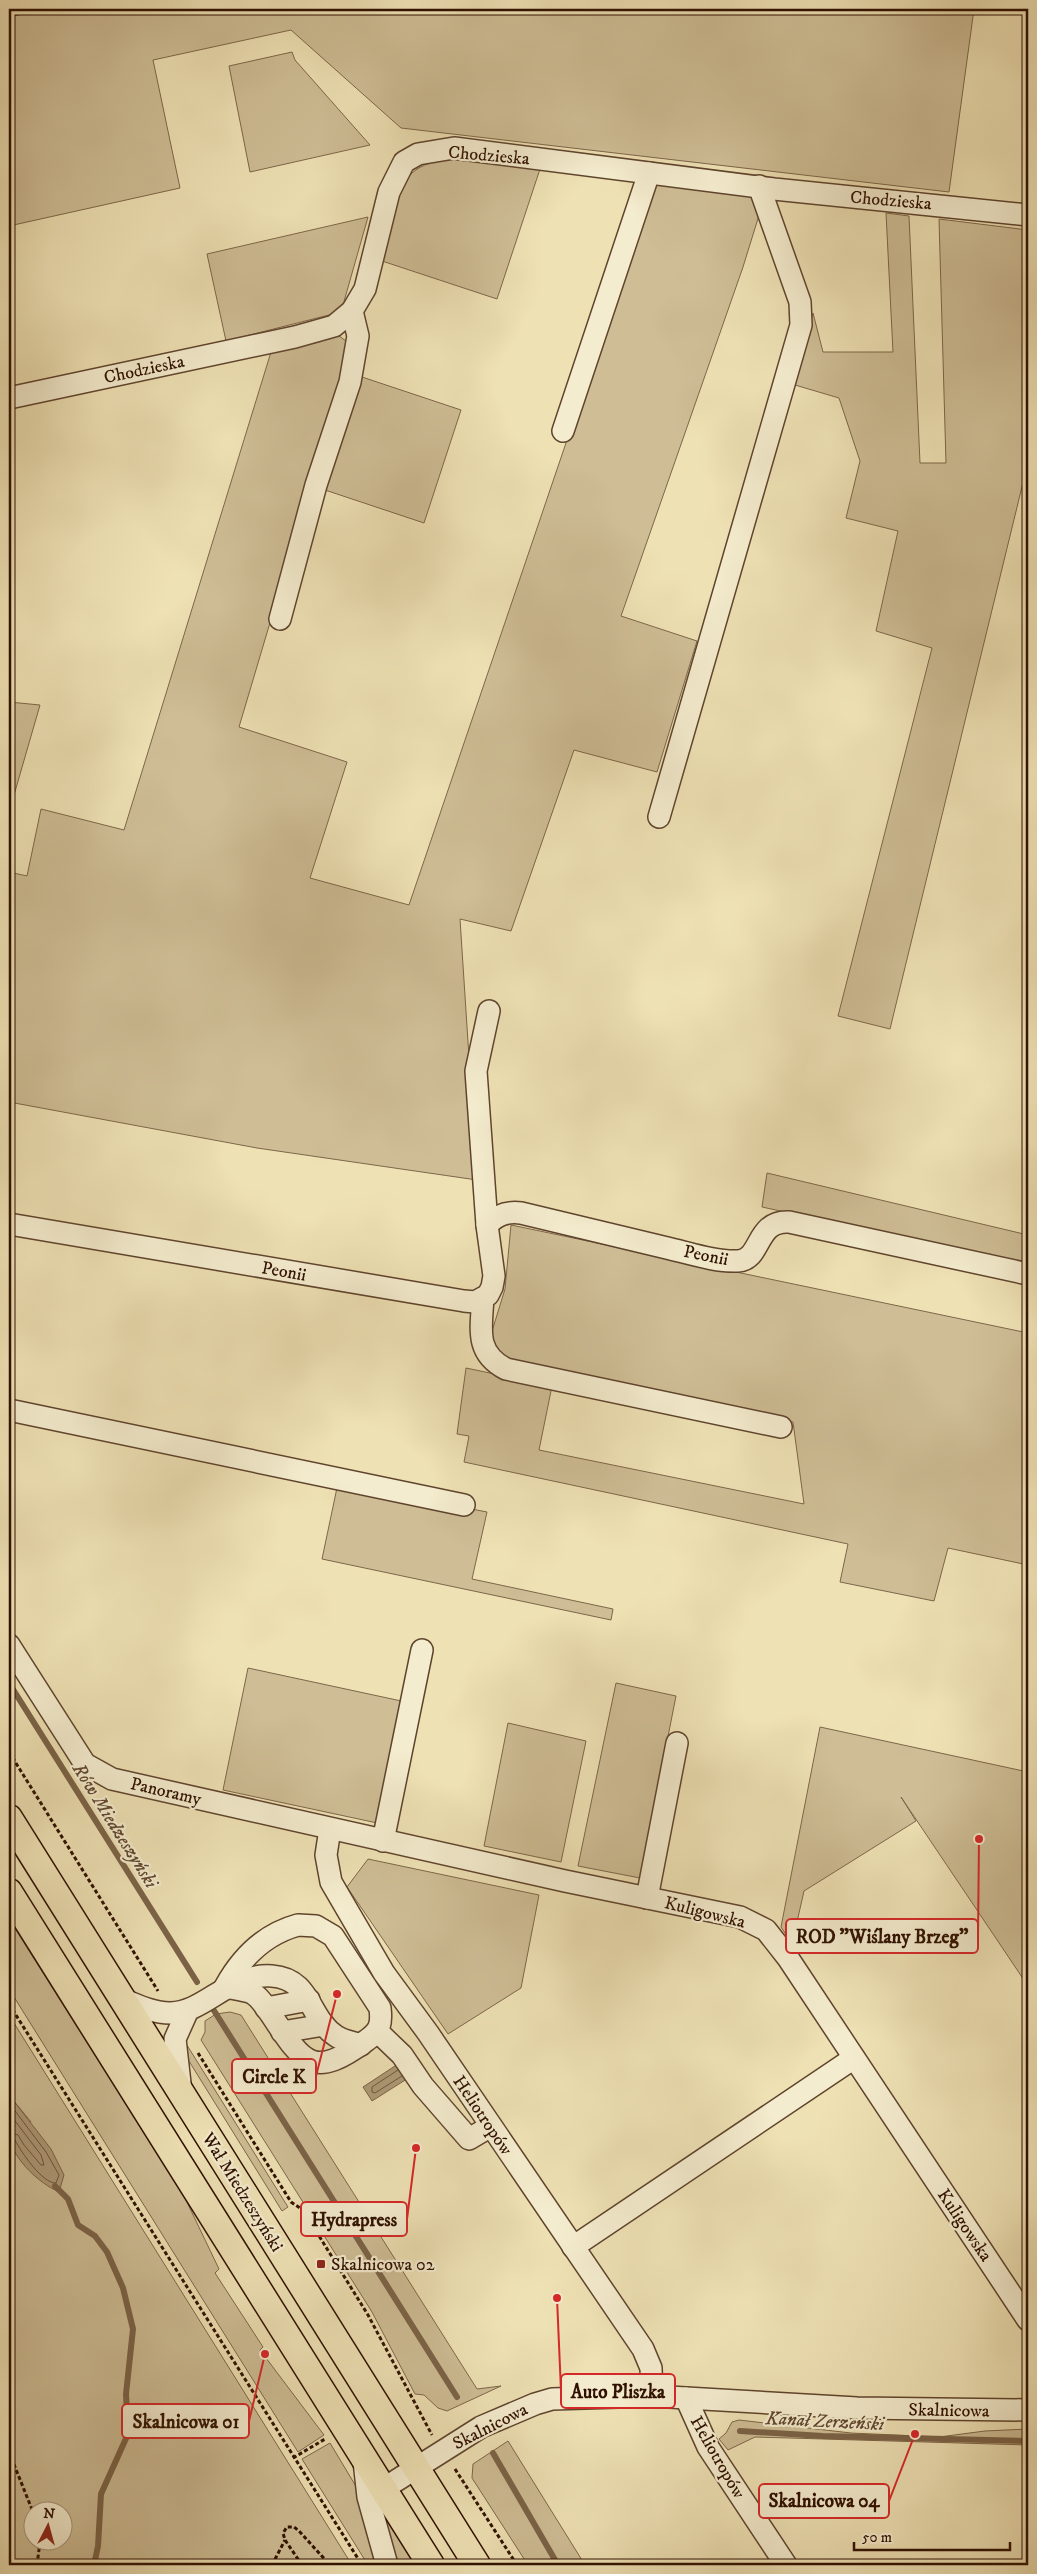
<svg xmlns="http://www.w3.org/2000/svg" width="1037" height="2574" font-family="'IM FELL DW Pica',serif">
  <rect width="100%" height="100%" fill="#eee1b4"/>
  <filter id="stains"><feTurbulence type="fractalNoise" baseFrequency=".004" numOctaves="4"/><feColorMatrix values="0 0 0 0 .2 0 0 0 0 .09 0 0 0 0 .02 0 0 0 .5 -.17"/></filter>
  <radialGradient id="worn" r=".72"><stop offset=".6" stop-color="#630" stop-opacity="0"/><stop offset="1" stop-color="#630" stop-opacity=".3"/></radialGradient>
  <g fill="#cebd95" stroke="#7e664a" fill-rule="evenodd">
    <path d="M48,9h926l-25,183 -548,-64 -110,-98 -138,30 27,128 -171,38v-209z"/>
    <path d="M292,52l3,8 75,85 -120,27 -21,-106z"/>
    <path d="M448,159l92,10 -43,130 -118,-39c7,-24 15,-71 33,-87 10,-9 24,-12 36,-14z"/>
    <path d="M654,184l101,13 5,15 -17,55 -122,349 76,25 -40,131 -83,-22 -63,181 -51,-12 17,261 -220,-32 -248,-46v-230l18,4 14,-67 83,21 147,-478 44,-9 23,-8 13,10 -8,32 -104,350 108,35 -37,116 99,27z"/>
    <path d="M886,213l23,3 11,247h26l-7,-244 89,11v232l-138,567 -52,-13 94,-368 -56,-17 22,-100 -52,-13 14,-57 -21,-63 -44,-13 18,-72 10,39h70z"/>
    <path d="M368,217l-25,88 -10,9 -107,27 -19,-87z"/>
    <path d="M359,376l102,34 -37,113 -99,-33z"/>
    <path d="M9,702l31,3 -28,97 -3,-1z"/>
    <path d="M767,1173l261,62v30l-266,-58z"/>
    <path d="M511,1225l517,108v232l-80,-17 -14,53 -94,-19 8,-38 -384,-82 5,-26 -12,-2 9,-66 86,18 -13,64 265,54 -11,-82 -146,-31 -141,-27 -17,-23 16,-52z"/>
    <path d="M338,1483l149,29 -15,67 141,30 -2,11 -289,-61z"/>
    <path d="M248,1668l158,34 -24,122 -159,-34z"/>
    <path d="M616,1683l60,13 -36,182 -62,-12z"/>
    <path d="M508,1723l78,18 -25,121 -77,-16z"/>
    <path d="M820,1727l208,45v214l-127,-189 15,24 -112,70 -12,53 -11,-17z"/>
    <path d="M368,1859l171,36 -18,93 -73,46 -101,-147z"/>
    <path d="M9,1919l175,277 35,73 -4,4 48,74 -3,3 64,85 -26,17 -289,-463z"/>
    <path d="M230,2012l11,3 236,374 24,-3 -54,25 -9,-3 -14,-13 -9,-1 -43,-82 -171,-272 4,-8v-11l11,-7z"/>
    <path d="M9,2015l343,550h-343v-444l22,1 -22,-27zM32,2512h30v30h-30z"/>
    <path d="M185,2042l103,165 -6,4 -90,-145 -5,-8z"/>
    <path d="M739,2420l112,13 88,4 46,-6 43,-2v16l-273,-8 -27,13 -9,-11 7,-6 6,-11z"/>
    <path d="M508,2441l77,124h-57l-56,-87 1,-14z"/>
    <path d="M330,2443l30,50 22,72h-14l-66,-106z"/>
    <path d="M376,2503l39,62h-22z"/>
  </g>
  <g fill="#ad9a77" stroke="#7b6347">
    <path d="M401,2062l9,15 -38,24 -9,-14z"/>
    <path d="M9,2095l42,54 13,26 -5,17c-20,-9 -44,-31 -50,-54 -3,-13 0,-30 0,-43z"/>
  </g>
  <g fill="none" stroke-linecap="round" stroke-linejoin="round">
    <g stroke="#6e553c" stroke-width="1">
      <path d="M398,2070l-26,17v5l3,1 27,-17"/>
      <path d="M9,2103l37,49 13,23 -3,8c-13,1 -35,-31 -41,-43l-6,-2"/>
      <path d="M9,2113l32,42 3,10h-3l-17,-20 -6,-10 -9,-3"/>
    </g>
    <g stroke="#7b6347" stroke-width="6">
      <path d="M9,1683l188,299"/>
      <path d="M213,2009l244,388"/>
      <path d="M55,2186l13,13 10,26 17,11 12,16 16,36 10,41 -7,65 2,40 -27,60 -3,52 -4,19"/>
      <path d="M740,2431l83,5 205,5"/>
      <path d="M493,2453l65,112"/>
    </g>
    <g stroke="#5f442d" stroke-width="24">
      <g id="minor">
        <path d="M9,398l286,-61 39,-11 18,-15 13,-22 24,-97 15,-30 14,-8 36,-6 320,41 254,26"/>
        <path d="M563,431l86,-258"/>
        <path d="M280,619l36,-134 34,-103 8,-46 -6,-25"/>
        <path d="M659,817l142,-492 -1,-23 -41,-116"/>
        <path d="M9,1224l455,77 11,1 13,-7 4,-8 2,-11 -7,-51 -11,-154 13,-60"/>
        <path d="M487,1225c10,-10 20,-14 34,-12 49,12 97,23 146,35 22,5 48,14 71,13 24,-1 17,-41 51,-39l239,52"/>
        <path d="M483,1298c-2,31 -8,55 23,71l275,58"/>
        <path d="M9,1410l455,95"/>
        <path d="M9,1645l76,119 27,15 453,102 175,36 26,13 22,28 240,362"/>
        <path d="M330,1829l-4,26 5,27 53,91 44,60 215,316 8,19 1,28"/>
        <path d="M383,1841l39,-191"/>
        <path d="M647,1898l30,-155"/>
        <path d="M298,1925l18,1 17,10 47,72c2,16 0,23 -13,32 -53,39 -63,25 -95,-24 -5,-7 -12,-19 -20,-23 -8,-3 -18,-4 -27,-6 16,-29 40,-53 73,-62z"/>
        <path d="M122,1999c15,6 31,14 48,14 35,0 58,-40 102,-37 40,3 36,42 64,60 7,5 17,6 25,9"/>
        <path d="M266,2008l43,-8"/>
        <path d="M282,2032l42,-7"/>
        <path d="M378,2032l24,23 21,31 46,53 22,-13"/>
        <path d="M181,2092l-6,-53 13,-29"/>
        <path d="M573,2247l281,-189"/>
        <path d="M686,2398l22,49 78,118"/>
        <path d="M364,2461l4,36 19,68"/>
        <path d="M383,2489l98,-62 54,-23 17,-5 100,-3 205,12 171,2"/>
      </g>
    </g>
    <g stroke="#2f1000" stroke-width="29">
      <g id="major">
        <path d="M9,1818l468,747"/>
        <path d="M9,1892l422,673"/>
      </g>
    </g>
    <g stroke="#2f1000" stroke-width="3" stroke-dasharray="4 2.5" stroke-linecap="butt">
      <path d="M9,1752l149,239"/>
      <path d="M9,2004l353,561"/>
      <path d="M198,2053l93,149 12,8 65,105 64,120"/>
      <path d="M9,2214l2,22 -2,18"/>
      <path d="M9,2452l24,60"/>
      <path d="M293,2458l32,-19"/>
      <path d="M455,2469l62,96"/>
      <path d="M37,2565l3,-23"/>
      <path d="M272,2565l13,-25"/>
      <path d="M302,2565l-17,-25 -2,-7 4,-6h7l5,4 31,34"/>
    </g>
    <use href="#minor" stroke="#f4ecce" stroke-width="21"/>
    <use href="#major" stroke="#eee1b4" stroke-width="26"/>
  </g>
  <rect fill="#8f2418" stroke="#f4ecce" stroke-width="2" x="316" y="2259" width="10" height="10" rx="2.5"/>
  <g text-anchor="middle" stroke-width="4.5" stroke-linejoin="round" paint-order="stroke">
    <g font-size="18" fill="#2f1000" stroke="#f4ecce">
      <text transform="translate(489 155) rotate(5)" y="6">Chodzieska</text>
      <text transform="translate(891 200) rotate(5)" y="6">Chodzieska</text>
      <text transform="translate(144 369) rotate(-12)" y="6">Chodzieska</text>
      <text transform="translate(706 1255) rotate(11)" y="6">Peonii</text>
      <text transform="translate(284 1271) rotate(10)" y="6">Peonii</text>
      <text transform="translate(166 1791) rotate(13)" y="6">Panoramy</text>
      <text transform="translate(705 1912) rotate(14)" y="6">Kuligowska</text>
      <text transform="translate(483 2115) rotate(56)" y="6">Heliotropów</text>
      <text transform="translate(243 2192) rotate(58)" y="6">Wał Miedzeszyński</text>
      <text transform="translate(965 2225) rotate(56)" y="6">Kuligowska</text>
      <text transform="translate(949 2410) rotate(1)" y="6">Skalnicowa</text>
      <text transform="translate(490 2426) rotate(-27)" y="6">Skalnicowa</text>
      <text transform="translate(718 2457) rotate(60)" y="6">Heliotropów</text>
    </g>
    <g font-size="18" fill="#2f1000" stroke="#f4ecce" text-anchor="start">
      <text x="331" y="2270">Skalnicowa 02</text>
    </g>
    <g font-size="19" font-style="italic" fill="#614730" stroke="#f4ecce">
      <text transform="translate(116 1825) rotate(58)" y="7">Rów Miedzeszyński</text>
      <text transform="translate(825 2420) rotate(3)" y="7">Kanał Zerzeński</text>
    </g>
  </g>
  <path fill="none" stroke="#d62828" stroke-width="2" d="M979 1839L978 1936M337 1994L316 2076M416 2148L407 2219M557 2298L561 2391M265 2354L249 2421M915 2434L889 2501"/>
  <g fill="#d62828" stroke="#f4ecce" stroke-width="2">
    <circle cx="979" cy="1839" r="5"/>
    <circle cx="337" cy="1994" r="5"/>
    <circle cx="416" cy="2148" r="5"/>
    <circle cx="557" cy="2298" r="5"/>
    <circle cx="265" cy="2354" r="5"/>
    <circle cx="915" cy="2434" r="5"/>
  </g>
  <g fill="#f4ecce" stroke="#d62828" stroke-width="2">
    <rect x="786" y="1919" width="192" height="34" rx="5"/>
    <rect x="232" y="2059" width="84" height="34" rx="5"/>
    <rect x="301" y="2202" width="106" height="34" rx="5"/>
    <rect x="561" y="2374" width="114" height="34" rx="5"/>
    <rect x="122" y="2404" width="127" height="34" rx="5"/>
    <rect x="759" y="2484" width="130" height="34" rx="5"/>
  </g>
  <g font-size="19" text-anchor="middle" font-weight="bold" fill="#2f1000">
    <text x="882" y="1943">ROD "Wiślany Brzeg"</text>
    <text x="274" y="2083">Circle K</text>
    <text x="354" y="2226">Hydrapress</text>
    <text x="618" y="2398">Auto Pliszka</text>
    <text x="186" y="2428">Skalnicowa 01</text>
    <text x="824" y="2507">Skalnicowa 04</text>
  </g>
  <rect width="1037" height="2574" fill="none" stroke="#eee1b4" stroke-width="30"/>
  <rect x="10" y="10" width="1017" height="2554" fill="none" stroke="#2f1000" stroke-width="2.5"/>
  <rect x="15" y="15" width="1007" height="2544" fill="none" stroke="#2f1000"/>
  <g transform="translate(48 2526) rotate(6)"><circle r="24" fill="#f4ecce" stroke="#a5947c"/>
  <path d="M0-4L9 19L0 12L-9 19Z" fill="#8f2418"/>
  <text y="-8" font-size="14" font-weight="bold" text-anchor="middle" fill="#2f1000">N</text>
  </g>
  <path d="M854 2542v8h156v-8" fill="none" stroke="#2f1000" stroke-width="2.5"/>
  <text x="862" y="2542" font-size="15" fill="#2f1000" stroke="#f4ecce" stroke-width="4" paint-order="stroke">50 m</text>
  <rect width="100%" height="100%" filter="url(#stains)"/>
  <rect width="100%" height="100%" fill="url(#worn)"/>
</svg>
